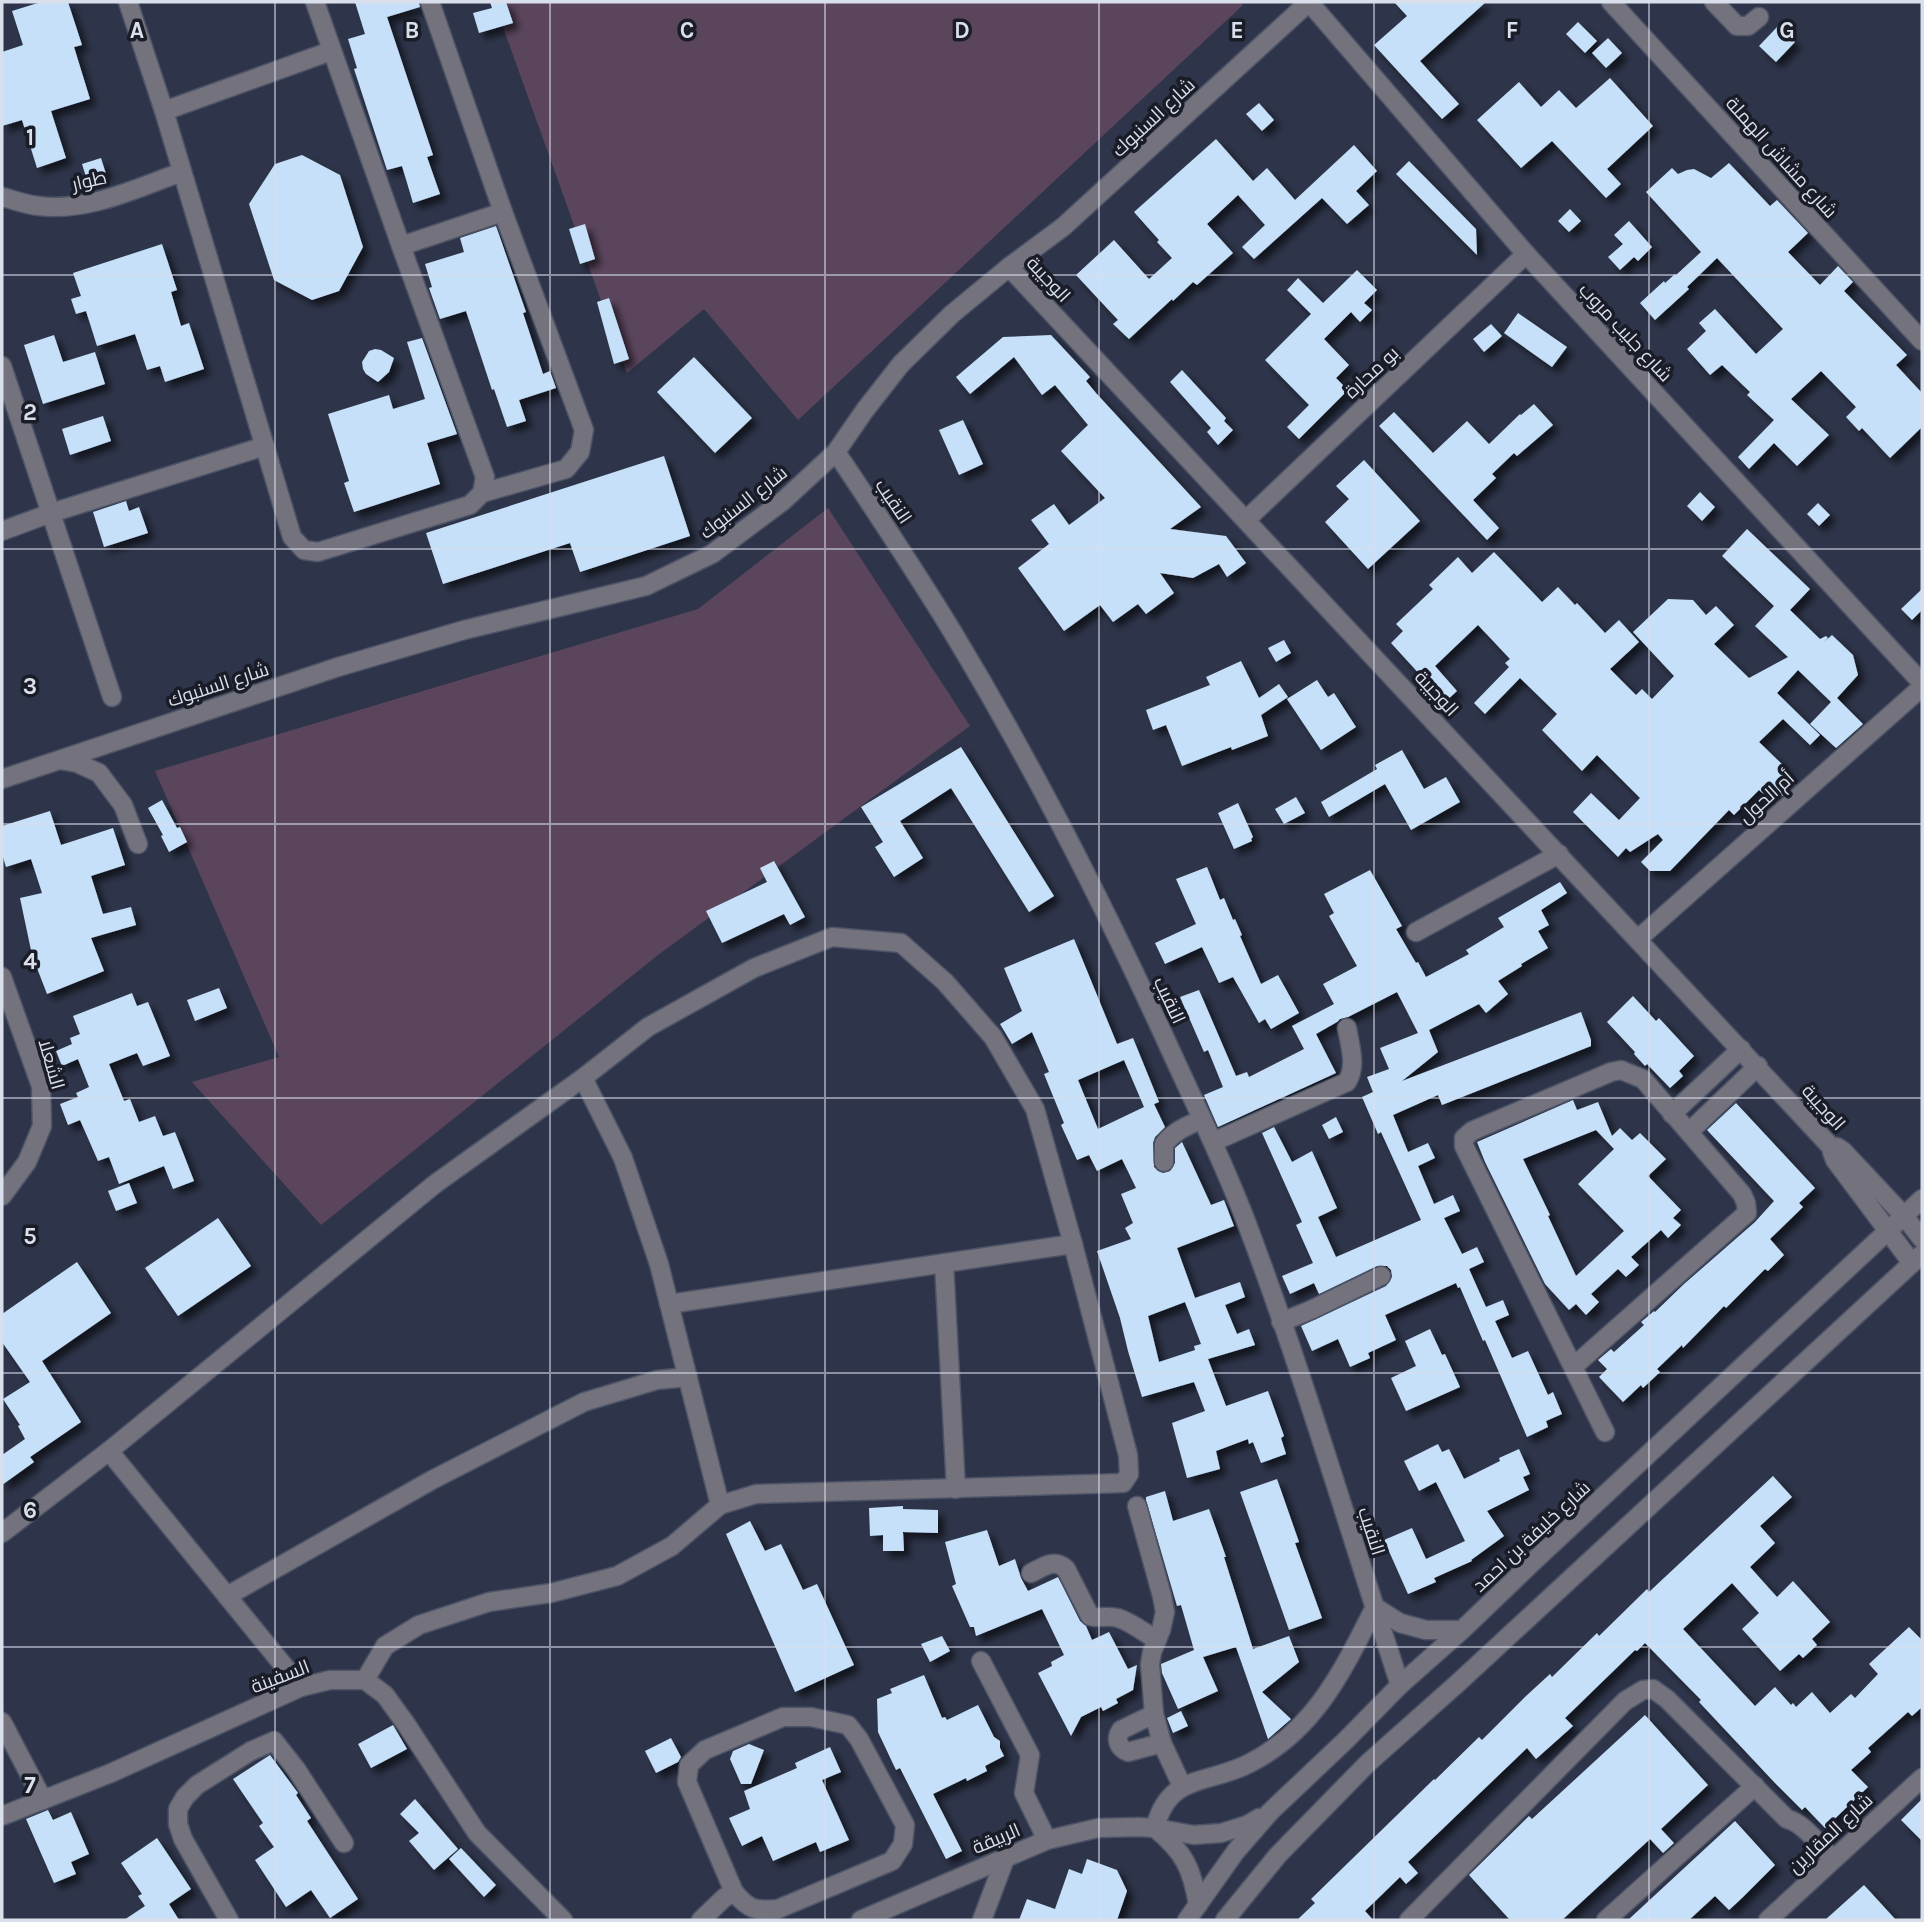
<svg xmlns="http://www.w3.org/2000/svg" width="1924" height="1922" font-family="Karla,Cairo,sans-serif">
  <defs>
    <filter id="shadow"><feDropShadow dx="6" dy="6" stdDeviation="3.5" flood-color="#0009"/></filter>
  </defs>
  <rect width="100%" height="100%" fill="#2e354a"/>
  <g fill="#5b455d">
    <path d="M494,2h746l3,3 -445,415 -94,-111 -77,64z"/>
    <path d="M828,508l142,218 -312,229 -337,270 -129,-143 87,-25 -124,-286 543,-162z"/>
  </g>
  <g fill="#c5e0f8" fill-rule="evenodd" filter="url(#shadow)">
    <path d="M41,2h27l14,43 -8,2 16,52 -39,12 15,47 -29,10 -15,-48 -20,6v-74l21,-7 -11,-34z"/>
    <path d="M355,2h64l1,5 -33,10 46,138 -6,2 13,37 -27,9 -11,-37 -15,4 -33,-101 3,-1 -9,-29 17,-5z"/>
    <path d="M490,2h16l7,21 -34,10 -6,-20 19,-5z"/>
    <path d="M1394,2h92l-66,59 39,43 -17,15 -68,-74 33,-29z"/>
    <path d="M1578,22l19,19 -12,12 -19,-19z"/>
    <path d="M1778,26l17,16 -19,20 -17,-16z"/>
    <path d="M1608,38l14,15 -16,15 -14,-15z"/>
    <path d="M1610,78l43,48 -46,43 14,15 -15,14 -54,-57 -31,27 -44,-48 42,-38 22,25 18,-17 17,18z"/>
    <path d="M1259,103l15,17 -12,11 -16,-17z"/>
    <path d="M1216,139l37,42 14,-13 28,32 59,-55 23,26 -21,20 13,14 -22,19 -25,-26 -68,61 -12,-12 23,-22 -27,-30 -31,29 26,29 -36,32 -4,-3 -20,19 -1,-2 -43,40 -16,-15 5,-4 -42,-45 38,-35 35,39 23,-21 -15,-16 2,-2 -25,-28z"/>
    <path d="M302,155l38,20 23,72 -24,44 -27,9 -38,-20 -25,-76 26,-40z"/>
    <path d="M101,158l5,16 -19,6 -5,-16z"/>
    <path d="M1409,161l67,68 1,26 -81,-81z"/>
    <path d="M1729,163l41,43 7,-6 31,33 -20,19 32,33 18,-19 15,16 -9,9 63,64 -11,10 26,28v34l-32,31 -28,-30 -3,3 -13,-14 10,-10 -35,-36 -30,28 38,36 -32,31 -23,-23 -25,26 -11,-12 36,-37 -27,-25 3,-3 -28,-27 -12,10 -23,-26 19,-18 -7,-8 16,-14 41,45 27,-25 -66,-71 -30,29 2,2 -34,31 -15,-17 24,-22 1,2 10,-9 1,1 25,-23 -55,-60 26,-24 6,6 9,-4 7,-1 17,9z"/>
    <path d="M1570,209l11,12 -12,11 -11,-11z"/>
    <path d="M1629,221l23,26 -14,14 -4,-4 -14,13 -12,-13 15,-13 -9,-9z"/>
    <path d="M585,224l10,35 -15,5 -11,-35z"/>
    <path d="M496,226l30,86 -3,1 20,61 7,-3 6,17 -37,12 7,21 -19,6 -13,-38 -2,1 -26,-79 -26,8 -11,-31 3,-1 -7,-23 39,-12 -4,-14z"/>
    <path d="M162,244l15,46 -6,2 10,34 8,-3 15,46 -39,13 -5,-16 -13,4 -12,-36 -38,12 -11,-35 -10,3 -5,-15 10,-3 -8,-23z"/>
    <path d="M1357,270l20,20 -13,13 8,7 -12,12 -9,-10 -27,27 25,26 -13,13 12,12 -49,49 -12,-12 22,-22 -44,-45 46,-46 -24,-24 11,-12 25,25z"/>
    <path d="M609,298l20,61 -15,5 -17,-62z"/>
    <path d="M1518,313l49,34 -15,20 -48,-34z"/>
    <path d="M1491,324l11,12 -18,16 -11,-13z"/>
    <path d="M54,335l9,27 32,-10 10,32 -62,20 -19,-59z"/>
    <path d="M1051,335l39,42 -4,4 10,12 105,114 -31,22 56,7 20,27 -19,14 -8,-13 -26,14 -33,-5 14,20 -28,21 -8,-10 -25,18 -13,-17 -36,26 -46,-63 31,-24 -18,-24 23,-16 15,21 36,-27 -44,-47 27,-26 -33,-40 -13,10 -28,-38 -44,37 -14,-17 47,-40z"/>
    <path d="M422,338l35,96 -30,9 13,41 -86,28 -10,-29 5,-2 -21,-67 61,-19 4,14 32,-10 -18,-57z"/>
    <path d="M375,349l6,1 13,8 -5,14 -11,10 -12,-8 -3,-5 -1,-7 7,-11z"/>
    <path d="M694,357l58,61 -37,35 -58,-61z"/>
    <path d="M1182,370l44,48 -2,3 9,9 -15,15 -11,-13 4,-4 -41,-46z"/>
    <path d="M1534,404l19,21 -36,31 -3,-3 -22,21 4,4 -23,22 26,28 -12,12 -108,-114 15,-14 39,41 34,-32 22,23 31,-30 1,1z"/>
    <path d="M103,416l8,25 -41,14 -8,-26z"/>
    <path d="M963,420l20,44 -24,11 -20,-45z"/>
    <path d="M664,456l26,80 -110,36 -10,-29 -127,41 -17,-51z"/>
    <path d="M1364,460l56,61 -52,48 -43,-47 24,-23 -13,-13z"/>
    <path d="M1700,492l15,15 -13,14 -15,-15z"/>
    <path d="M126,501l3,10 10,-4 9,26 -44,14 -11,-35z"/>
    <path d="M1818,503l12,12 -11,11 -12,-12z"/>
    <path d="M1747,529l63,60 -20,21 30,29 6,-3 2,2 -4,4 8,-7 21,20 5,20 -21,23 26,26 -27,24 -26,-24 21,-22 -33,-32 -21,23 43,42 -10,10 -27,-26 -24,23 29,28 -3,3 11,11 -22,19 -15,-13 -25,25 -5,-5 -59,61h-20l-9,-9 22,-22 -5,-6 -28,18 -4,-4 -8,9 -45,-45 18,-19 28,27 21,-22 -43,-43 -15,16 -40,-41 15,-16 -37,-36 -35,36 -11,-11 35,-36 -4,-4 5,-4 -32,-34 -43,41 22,25 -12,11 -54,-59 12,-12 -7,-7 37,-35 -4,-4 29,-28 14,16 22,-21 48,50 16,-15 17,18 2,-2 28,30 14,-13 20,22 -29,27 26,26 6,-6 10,10 22,-23 -41,-44 35,-33 25,1 13,15 10,-9 18,19 -20,19 35,34 39,-21 -33,-31 19,-20 -52,-50z"/>
    <path d="M1922,589v21l-10,10 -11,-11z"/>
    <path d="M1284,640l7,13 -15,9 -8,-14z"/>
    <path d="M1241,661l18,37 20,-14 9,13 -27,18 7,21 -36,14 -1,-3 -49,19 -16,-41 -13,5 -7,-20 64,-25 -4,-8z"/>
    <path d="M1317,680l11,17 6,-4 22,34 -35,23 -34,-51z"/>
    <path d="M961,747l93,149 -25,16 -78,-124 -51,33 23,37 -29,19 -19,-30 8,-5 -22,-35z"/>
    <path d="M1402,750l22,39 22,-12 14,25 -49,28 -26,-46 -56,33 -8,-15 56,-33 -2,-4z"/>
    <path d="M1296,797l9,16 -21,11 -9,-15z"/>
    <path d="M162,800l15,28 3,-1 7,15 -18,10 -8,-16 2,-1 -15,-27z"/>
    <path d="M1238,803l15,34 -2,2 1,2 -18,8 -16,-36z"/>
    <path d="M50,811l11,34 52,-17 12,37 -34,11 12,38 28,-7 5,18 -45,13 13,33 -57,23 -15,-39 -12,-57 22,-5 -11,-34 -25,8 -4,-13v-28z"/>
    <path d="M774,861l31,56 -15,8 -6,-11 -62,29 -16,-32 61,-29 -7,-14z"/>
    <path d="M1207,867l13,33 4,-2 9,22 2,-1 7,16 -2,1 21,48 17,-9 21,38 -28,16 -6,-10 -6,4 -26,-46 -14,6 -17,-36 -37,17 -10,-21 41,-19 -20,-45z"/>
    <path d="M1370,870l32,56 -6,3 20,34 2,-1 8,15 43,-23 -3,-4 38,-23 -6,-9 62,-36 7,11 -26,17 8,15 -11,6 10,17 -27,16 1,2 -24,15 10,13 -22,19 -7,-9 -50,26 9,22 -36,29 179,-69 10,28v6l-149,59 -4,-10 -45,20 15,37 20,-9 7,15 -17,8 16,38 19,-9 7,16 -16,7 18,36 15,-7 7,15 -15,7 17,38 17,-7 6,15 -14,6 17,37 16,-7 20,44 5,-3 9,22 -16,7 2,6 -21,10 -42,-97 -2,1 -23,-54 -2,1 -2,-5 -71,32 11,25 -28,13 2,5 -20,9 -12,-28 -26,12 -11,-25 85,-40 6,-9 -1,-7 -4,-4h-10l-58,28 -5,-11 -24,11 -8,-18 31,-13 -17,-38 6,-3 -40,-89 12,-6 18,35 20,-11 25,57 -19,9 18,40 85,-37 -40,-88 -3,2 -16,-37 11,-5 -6,-15 22,-8 -9,-21 38,-15 -21,-41 -49,25 -8,2 -3,3 -21,12 20,39 -118,54 -14,-32 19,-8 -15,-37 -4,2 -24,-55 19,-7 37,86 11,-4 2,5 55,-28 -12,-23 42,-22 -11,-20 34,-18 -28,-50 5,-3 -10,-19z"/>
    <path d="M1074,939l43,105 16,-6 26,64 -5,2 11,23 -10,10 -2,6 1,24 4,4 5,2 7,-2 5,-8v-15l7,-6 29,63 13,-5 10,26 -57,22 18,50 45,-16 5,15 -20,8 12,29 12,-5 6,16 -47,14 18,47 42,-15 16,45 -3,2 5,16 -25,9 -8,-21 -4,2 -1,-5 -32,12 4,18 -33,9 -15,-55 33,-12 -11,-29 -52,15 -14,-46 -8,-33 -23,-67 34,-12 -6,-11 8,-5 -12,-29 15,-6 -14,-29 -25,12 -8,-16 -12,5 -16,-35 3,-2 -20,-49 5,-2 -17,-40 -20,12 -12,-20 22,-13 -18,-43zM1124,1060l20,47 -46,22 -20,-49zM1185,1302l16,42 -7,2 1,4 -36,12 -11,-46z"/>
    <path d="M219,988l8,20 -32,13 -8,-21z"/>
    <path d="M132,993l5,13 11,-4 22,54 -27,10 -6,-13 -28,11 15,37 6,-2 9,23 16,-6 8,20 12,-4 19,49 -21,8 -9,-23 -45,18 -10,-27 -11,4 -18,-41 -12,5 -8,-21 18,-7 -2,-4 13,-6 -11,-28 -16,7 -6,-15 16,-7 -2,-6 10,-4 -7,-18z"/>
    <path d="M1633,996l23,25 3,-3 35,38 -15,15 4,5 -13,12 -23,-24 -2,2 -11,-12 1,-2 -28,-30z"/>
    <path d="M1573,1100l4,10 21,-8 14,34 8,-8 12,12 8,-7 26,26 -18,17 33,34 -8,8 8,7 -13,13 -7,-8 -30,27 8,8 -13,12 -8,-8 -27,25 8,8 -13,13 -10,-11 -7,6 -24,-26 -60,-122 -8,-20zM1596,1130l18,19 -36,35 46,47 -48,45 -28,-60 2,-1 -27,-56z"/>
    <path d="M1736,1103l79,85 -16,15 4,4 -33,32 14,16 -16,16 -3,-2 -39,39 -2,-2 -41,42 -1,-3 -25,24 3,3 -17,16 -2,-3 -18,17 -24,-25 8,-8 -9,-9 13,-11 3,3 30,-27 -3,-3 13,-11 1,1 29,-28 71,-62 19,-21 -67,-71z"/>
    <path d="M1336,1117l7,15 -14,7 -7,-14z"/>
    <path d="M129,1183l8,20 -21,8 -8,-20z"/>
    <path d="M218,1218l33,48 -73,50 -33,-48z"/>
    <path d="M77,1262l34,51 -69,48 39,61 -51,35 4,5 -32,23v-30l23,-16 -7,-13 2,-1 -17,-26 27,-17 -28,-40v-28z"/>
    <path d="M1430,1329l12,26 3,-1 15,33 -54,24 -15,-33 25,-12 -11,-25z"/>
    <path d="M1438,1444l4,8 7,-3 15,30 36,-18 -1,-3 20,-9 11,25 -7,3 6,13 -42,21 17,25 -33,24 1,1 -38,17 2,4 -28,12 -24,-54 28,-12 14,31 39,-18 -29,-59 -17,9 -15,-30z"/>
    <path d="M1773,1476l19,21 -32,29 15,17 -25,24 27,30 16,-16 37,41 -18,17 5,6 -14,13 -4,-4 -19,17 -38,-42 17,-16 -27,-30 -49,46 72,77 20,-19 16,18 2,-2 3,4 16,-15 18,21 21,-19 4,4 23,-24 -9,-10 40,-37 13,13v67l-10,9 -4,-4 -40,36 3,4 -20,18 17,17 -43,41 -20,-21 -3,3 -27,-27 -76,-81 2,-2 -56,-57 -8,8 -2,-1 -70,68 8,8 -37,33 -9,-11 -119,114 10,11 -12,11 -6,-7 -35,34 8,9h-76l18,-17 -4,-4 123,-120 1,1 44,-43 3,3 44,-44 24,-22 2,3 45,-44 2,3 48,-47 2,3z"/>
    <path d="M1277,1479l22,63 -4,1 27,75 -33,12 -49,-138z"/>
    <path d="M1165,1491l8,30 36,-12 17,48h-2l29,92 36,-13 10,26 -37,30 29,27 -23,20 -32,-92 -33,10 15,34 -40,18 -16,-36 -1,-9 33,-14 -13,-45 -4,1 -31,-106v-3z"/>
    <path d="M903,1506v3l35,1v23l-35,-1 1,19h-21v-16l-13,1 -1,-28z"/>
    <path d="M750,1521l15,30 16,-7 22,46 14,-6 37,81 -59,27 -69,-158z"/>
    <path d="M987,1530l12,36 16,-7 6,19 7,13 30,-14 22,44 6,5 6,14 17,-8 19,37 9,-4 -4,25 -17,9 2,4 -15,8 -2,-4 -20,10 -10,19 -33,-63 14,-7 -1,-4 13,-7 -22,-46 -66,27 -2,-9h-4l-18,-41 4,-2 -11,-42z"/>
    <path d="M942,1636l8,15 -20,11 -9,-18z"/>
    <path d="M924,1675l18,43 3,-1 2,3 31,-15 16,32 6,4v7l4,8 -19,10 2,5 -20,10 -1,-3 -33,16 29,57 -16,8 -46,-91 -4,2 -18,-38 -1,-33 15,-6 -2,-4z"/>
    <path d="M1181,1711l7,15 -15,7 -6,-15z"/>
    <path d="M1645,1715l63,70 -47,44 13,14 -11,10 -13,-14 -88,81h-52l-41,-45 60,-59 3,3z"/>
    <path d="M393,1725l14,24 -36,19 -13,-24z"/>
    <path d="M671,1738l10,19 -3,5 -22,11 -11,-22z"/>
    <path d="M749,1744l15,6 -13,34h-10l-11,-25 3,-8z"/>
    <path d="M830,1747l11,25 -19,8 27,60 -29,12 -4,-10 -43,19 -11,-25 -20,10 -13,-28 21,-9 -6,-18 53,-23 -2,-5z"/>
    <path d="M270,1755l28,38 -2,2 15,23 -4,3 51,78 -28,19 -19,-28 -25,17 -31,-47 19,-13 -15,-21 4,-3 -30,-44z"/>
    <path d="M415,1799l43,50 -24,21 -25,-29 10,-8 -19,-19z"/>
    <path d="M1922,1799v42l-21,-21z"/>
    <path d="M48,1810l5,10 18,-8 18,42 -18,8 5,12 -22,9 -28,-64z"/>
    <path d="M1735,1821l40,44 -33,33 -13,12 -14,-14 -26,24h-61z"/>
    <path d="M157,1838l34,51 -22,15 10,16h-55l21,-14 -7,-10 4,-2 -21,-31z"/>
    <path d="M461,1848l35,37 -12,12 -35,-38z"/>
    <path d="M1087,1859l30,11 10,21 -10,29h-98l8,-21 28,10 14,-40 13,5z"/>
    <path d="M1864,1885l32,35h-71z"/>
  </g>
  <g fill="none" stroke-linecap="round" stroke-linejoin="round">
    <g stroke="#4d5467" stroke-width="21">
      <g id="minor">
        <path d="M128,2l36,109 128,426 12,13 14,2 152,-47 12,-12 3,-16 -84,-231 -86,-244"/>
        <path d="M430,2l73,210 81,218 -4,22 -14,17 -84,24"/>
        <path d="M1309,2l217,252 396,429"/>
        <path d="M1611,2l311,339"/>
        <path d="M1714,2l23,24h11l11,-9"/>
        <path d="M164,111l167,-60"/>
        <path d="M2,197c12,3 25,8 37,9 50,6 97,-18 143,-34"/>
        <path d="M401,246l102,-34"/>
        <path d="M1009,267l824,882"/>
        <path d="M2,366l110,331"/>
        <path d="M836,452c40,60 81,121 119,184 77,128 146,263 209,400 28,62 59,124 83,188 57,151 102,307 153,461"/>
        <path d="M1246,520l280,-266"/>
        <path d="M2,531l49,-18 214,-67"/>
        <path d="M60,760l17,3 22,10 24,32 15,39"/>
        <path d="M2,779l336,-112 126,-37 182,-44 66,-32 71,-53 53,-49 29,-42 36,-46 51,-50 57,-47 54,-40 246,-225"/>
        <path d="M1416,932l143,-78"/>
        <path d="M1638,939l284,-252"/>
        <path d="M2,977l39,109 1,40 -15,36 -25,34"/>
        <path d="M583,1078l40,80 36,106 61,241"/>
        <path d="M1672,1114l69,-65"/>
        <path d="M1689,1132l69,-66"/>
        <path d="M1213,1142l134,-60c10,-16 3,-36 0,-54"/>
        <path d="M1833,1149l-1,3 3,8 77,103"/>
        <path d="M1833,1149l4,-2 6,4 61,65 18,23"/>
        <path d="M1164,1162v-18c10,-13 23,-18 38,-25"/>
        <path d="M944,1263l12,226"/>
        <path d="M669,1304l404,-60"/>
        <path d="M1281,1322l30,-12 70,-34"/>
        <path d="M1573,1367l174,-154 -1,-10 -4,-9 -99,-115 -22,-9 -10,2 -139,59 -8,7v8l141,286"/>
        <path d="M109,1451l192,236"/>
        <path d="M1137,1506l25,90 3,16 -4,18 -9,22 -2,12 4,50 8,29 20,43"/>
        <path d="M2,1533l107,-82 326,-267 148,-106 65,-51 106,-59 78,-31 69,6 44,39 48,55 42,72 38,135 55,211 1,19 -6,9 -367,11 -36,11 -48,41 -55,30 -66,17 -62,9 -70,23 -34,21 -20,34"/>
        <path d="M1031,1573c12,-6 23,-15 35,-4l24,47c9,3 18,-1 28,2 13,4 27,15 39,22"/>
        <path d="M227,1596l205,-116 152,-78 73,-22 31,-3"/>
        <path d="M1375,1607l25,16 26,7h36"/>
        <path d="M981,1661l49,94 -6,38 23,47"/>
        <path d="M1154,1714l-33,16c-6,9 -3,18 7,22l34,-9"/>
        <path d="M783,1717h28l37,8 11,14 46,86 -2,19 -11,17 -114,48c-23,2 -29,1 -44,-17l-47,-110 2,-17 16,-15z"/>
        <path d="M2,1722l41,78"/>
        <path d="M2,1816l109,-43 190,-86 29,-7h35l20,15 21,29 71,109 86,87"/>
        <path d="M1155,1828c14,-56 54,-43 95,-65 66,-34 93,-93 125,-156"/>
        <path d="M1155,1828c29,24 37,40 43,77"/>
        <path d="M229,1920l-46,-81 -5,-15v-15l7,-12 12,-12 54,-34 23,-10 22,28 48,74"/>
        <path d="M701,1920l23,-22 10,-6"/>
        <path d="M861,1920l186,-80 51,-12 41,-1 16,1 39,7 27,-2 26,-8 12,-7"/>
        <path d="M982,1920l24,-64"/>
        <path d="M1187,1920l49,-69 34,-39 76,-72 54,-55 62,-55 73,-70 387,-361"/>
        <path d="M1225,1920l53,-65 90,-92 91,-81 463,-428"/>
        <path d="M1409,1920l216,-219 18,-11 10,-1 14,10 120,120c17,4 33,27 46,40"/>
        <path d="M1606,1920l149,-134"/>
        <path d="M1768,1920l154,-142"/>
      </g>
    </g>
    <use href="#minor" stroke="#74727d" stroke-width="18"/>
  </g>
  <path fill="none" stroke="#dadfec" stroke-width="2" stroke-opacity="0.55" d="M275,2v1918M550,2v1918M825,2v1918M1099,2v1918M1374,2v1918M1649,2v1918M2,275h1920M2,549h1920M2,824h1920M2,1098h1920M2,1373h1920M2,1647h1920"/>
  <g text-anchor="middle" stroke-width="7" stroke-linejoin="round" paint-order="stroke">
    <g font-size="19" fill="#dadfec" stroke="#1a1d27">
      <text transform="translate(1153 117) rotate(-43)" y="7">شارع السنبوك</text>
      <text transform="translate(1782 157) rotate(48)" y="7">شارع مشاش الهملة</text>
      <text transform="translate(89 180) rotate(-13)" y="7">طوار</text>
      <text transform="translate(1049 279) rotate(47)" y="7">الوجيبة</text>
      <text transform="translate(1626 332) rotate(47)" y="7">شارع جليب مروب</text>
      <text transform="translate(1371 372) rotate(-43)" y="7">بو محارة</text>
      <text transform="translate(894 501) rotate(56)" y="7">النقيب</text>
      <text transform="translate(743 502) rotate(-38)" y="7">شارع السنبوك</text>
      <text transform="translate(218 684) rotate(-18)" y="7">شارع السنبوك</text>
      <text transform="translate(1437 693) rotate(47)" y="7">الوجيبة</text>
      <text transform="translate(1766 797) rotate(-42)" y="7">أم الحول</text>
      <text transform="translate(1170 1000) rotate(65)" y="7">النقيب</text>
      <text transform="translate(52 1064) rotate(74)" y="7">الشعلا</text>
      <text transform="translate(1824 1107) rotate(48)" y="7">الوجيبة</text>
      <text transform="translate(1372 1531) rotate(72)" y="7">النقيب</text>
      <text transform="translate(1531 1536) rotate(-43)" y="7">شارع خليفة بن احمد</text>
      <text transform="translate(280 1676) rotate(-21)" y="7">السفينة</text>
      <text transform="translate(1830 1833) rotate(-43)" y="7">شارع المقارين</text>
      <text transform="translate(996 1838) rotate(-23)" y="7">الربيقة</text>
    </g>
  </g>
  <g font-size="23" text-anchor="middle" font-weight="bold" fill="#dadfec" stroke="#1a1d27" stroke-width="7" stroke-linejoin="round" paint-order="stroke">
    <text x="137" y="38">A</text>
    <text x="412" y="38">B</text>
    <text x="687" y="38">C</text>
    <text x="962" y="38">D</text>
    <text x="1237" y="38">E</text>
    <text x="1512" y="38">F</text>
    <text x="1787" y="38">G</text>
    <text x="30" y="145">1</text>
    <text x="30" y="420">2</text>
    <text x="30" y="694">3</text>
    <text x="30" y="969">4</text>
    <text x="30" y="1244">5</text>
    <text x="30" y="1518">6</text>
    <text x="30" y="1793">7</text>
  </g>
  <rect width="1924" height="1922" fill="none" stroke="#dadfec" stroke-width="7"/>
</svg>
